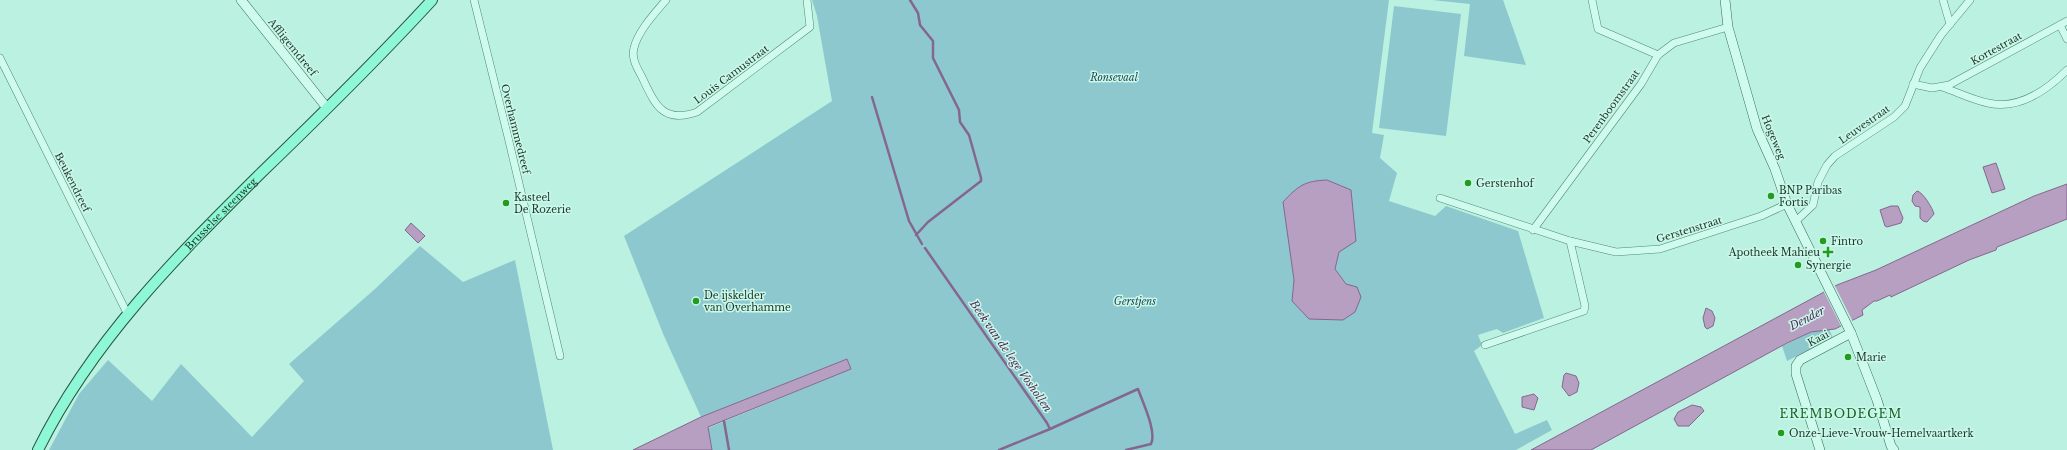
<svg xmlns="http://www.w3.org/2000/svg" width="2067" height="450" font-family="'Libre Baskerville',serif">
  <rect width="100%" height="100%" fill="#bbf1e0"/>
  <g fill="#8ec8cf" fill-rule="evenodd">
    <path d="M812,0h577l-17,133 12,2 -4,23 17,15 -8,28 46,15 11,-10 72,25 26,87 -41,15 -6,-4 -19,6 4,10 -8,6 41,83 32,-14 5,10 -36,20h-804l-4,-22 143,-59 -4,-10 -146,58 -37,-81 -40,-100 208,-135 -15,-85zM1339,252l-4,17 11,15 -54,17 2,-21 -3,-21z"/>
    <path d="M1432,0h71l23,65 -62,-9 6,-52z"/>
    <path d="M1394,6l67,8 -15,122 -67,-8z"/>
    <path d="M420,246l43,36 52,-22 38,190h-504l30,-56 29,-34 44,41 29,-37 71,73 52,-56 -15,-17 86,-75z"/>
    <path d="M1822,329h7l4,9 -46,23 -5,-15 29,-14z"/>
  </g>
  <g fill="#b79fc1" stroke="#84678f">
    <path d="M1996,163l9,26 -13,4 -9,-26z"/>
    <path d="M1327,180l24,10 5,51 -17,11 -4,17 11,15 11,3 4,10 -6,15 -12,8 -34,-1 -17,-18 2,-21 -11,-78c15,-16 21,-21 44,-22z"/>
    <path d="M2067,184v35l-70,28 -1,3 -27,10 -78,37 -1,-2 -13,6h-3l-12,9 1,5 -28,14 -24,3 -24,11 -196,107h-60l306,-165 39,-15 158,-74z"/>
    <path d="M1917,191c6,1 16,18 17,23l-7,8 -4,-1 -3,-3v-11l-5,-1 -3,-5 1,-6z"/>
    <path d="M1891,206h7l5,12 -2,5 -14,4 -2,-1 -5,-16z"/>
    <path d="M411,223l14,13 -7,7 -13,-13z"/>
    <path d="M1706,308l6,3 3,7 -2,8 -6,3 -2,-2 -2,-9z"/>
    <path d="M847,359l4,10 -143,58 4,23h-79l68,-33z"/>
    <path d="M1566,373l10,3 3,7 -2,9 -8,4 -7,-9 2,-12z"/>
    <path d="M1534,394l4,4 -4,12 -12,-3v-10z"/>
    <path d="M1692,405l9,2 3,4 -15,15h-11l-4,-7 4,-7z"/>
  </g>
  <path fill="#bbf1e0" d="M1834,284l19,38 -11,6 -19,-38z"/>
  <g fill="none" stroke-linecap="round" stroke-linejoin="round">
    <g stroke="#84678f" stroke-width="2.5">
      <path d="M910,0l8,13 2,12 13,16v17l26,52 1,12 9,13 12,43v3l-53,41 -12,13"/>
      <path d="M872,97l37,124 13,23"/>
      <path d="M925,248l122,175 3,6 -51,21"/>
      <path d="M724,421l5,29"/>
      <path d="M1050,429l88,-40c5,14 19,43 13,55l-25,6"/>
    </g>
    <g stroke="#54896f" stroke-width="8">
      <g id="street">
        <path d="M474,0l34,137 52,219"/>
        <path d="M666,0c-11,13 -28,31 -32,48 -3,10 3,20 8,29 13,27 20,47 55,35l113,-85 -3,-27"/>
        <path d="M1592,0l6,29 60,26"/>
        <path d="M1943,0l7,24"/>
        <path d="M2060,25l7,14"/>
        <path d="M0,58l128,257"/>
        <path d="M1913,84l19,4 17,-3 118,-64"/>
        <path d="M1942,87c15,5 31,13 46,16 31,7 59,-13 79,-33"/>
        <path d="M1440,198l130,43 46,11 44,-3 101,-33 26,-12"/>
        <path d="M1796,221l17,-16 5,-23 9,-17 8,-9 59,-39 11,-11 15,-38 21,-33 29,-35"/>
        <path d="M1533,230l108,-146 17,-29 16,-12 54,-16"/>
        <path d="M1485,345l99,-34 1,-5 -15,-65"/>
      </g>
    </g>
    <g stroke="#376a50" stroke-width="10">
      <g id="secondary">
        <path d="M241,0l86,108"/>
        <path d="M1725,0l3,27 29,102 18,40 12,35 64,129 26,67 14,46 3,4"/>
        <path d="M1820,450l-24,-76v-8l4,-6 51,-27"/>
      </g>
    </g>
    <g stroke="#29563d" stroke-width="12">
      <g id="primary">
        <path id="s1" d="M38,450c53,-108 139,-194 224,-278 58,-56 116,-113 170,-172"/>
      </g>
    </g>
    <use href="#street" stroke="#cefbed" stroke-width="7"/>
    <use href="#secondary" stroke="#cefbed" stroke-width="9"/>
    <use href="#primary" stroke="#8ef8d6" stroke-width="10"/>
  </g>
  <g fill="#229c1f" stroke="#cbf8ea" stroke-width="1.5">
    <circle cx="1468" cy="183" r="4"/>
    <circle cx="1771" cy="196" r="4"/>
    <circle cx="506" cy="203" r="4"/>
    <circle cx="1823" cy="241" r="4"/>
    <path d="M1826 246h4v4h4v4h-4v4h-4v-4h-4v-4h4z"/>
    <circle cx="1798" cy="265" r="4"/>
    <circle cx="696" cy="301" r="4"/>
    <circle cx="1848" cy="357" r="4"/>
    <circle cx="1781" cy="433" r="4"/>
  </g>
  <g text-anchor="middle" stroke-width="3" stroke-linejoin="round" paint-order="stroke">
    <g font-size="10" fill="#1a3727" stroke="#cbf8ea">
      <text transform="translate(293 47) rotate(51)" y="4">Affligemdreef</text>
      <text transform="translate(1996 48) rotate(-29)" y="4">Kortestraat</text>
      <text transform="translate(731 74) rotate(-37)" y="4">Louis Camustraat</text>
      <text transform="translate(1611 106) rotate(-54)" y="4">Perenboomstraat</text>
      <text transform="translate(1864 124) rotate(-35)" y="4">Leuvestraat</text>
      <text transform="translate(516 129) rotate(76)" y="4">Overhammedreef</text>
      <text transform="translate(1774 137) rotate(68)" y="4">Hogeweg</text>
      <text transform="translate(73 182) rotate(63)" y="4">Beukendreef</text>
      <text dy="4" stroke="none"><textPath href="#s1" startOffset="300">Brusselse steenweg</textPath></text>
      <text transform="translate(1689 229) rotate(-17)" y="4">Gerstenstraat</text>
      <text transform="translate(1818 338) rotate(-28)" y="4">Kaai</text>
    </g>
    <g font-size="10" font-style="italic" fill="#1f4855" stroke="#cbf8ea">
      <text x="1114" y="81">Ronsevaal</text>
      <text x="1135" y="305">Gerstjens</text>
    </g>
    <g font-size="10" fill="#1a3727" stroke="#cbf8ea" text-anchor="start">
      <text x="1476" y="187">Gerstenhof</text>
      <text x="1779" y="194">BNP Paribas<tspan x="1779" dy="12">Fortis</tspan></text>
      <text x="514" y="201">Kasteel<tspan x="514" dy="12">De Rozerie</tspan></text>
      <text x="1831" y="245">Fintro</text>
      <text x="1820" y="256" text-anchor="end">Apotheek Mahieu</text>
      <text x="1806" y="269">Synergie</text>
      <text x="704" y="299">De ijskelder<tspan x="704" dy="12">van Overhamme</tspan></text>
      <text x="1856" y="361">Marie</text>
      <text x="1789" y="437">Onze-Lieve-Vrouw-Hemelvaartkerk</text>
    </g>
    <g font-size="11" font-style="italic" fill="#542858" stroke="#cbf8ea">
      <text transform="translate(1807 318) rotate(-27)" y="4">Dender</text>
      <text transform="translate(1011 356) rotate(55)" y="4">Beek van de lege Voshollen</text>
    </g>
    <g font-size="12" letter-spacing="1" fill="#166626" stroke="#cbf8ea">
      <text x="1841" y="418">EREMBODEGEM</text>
    </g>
  </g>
</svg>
